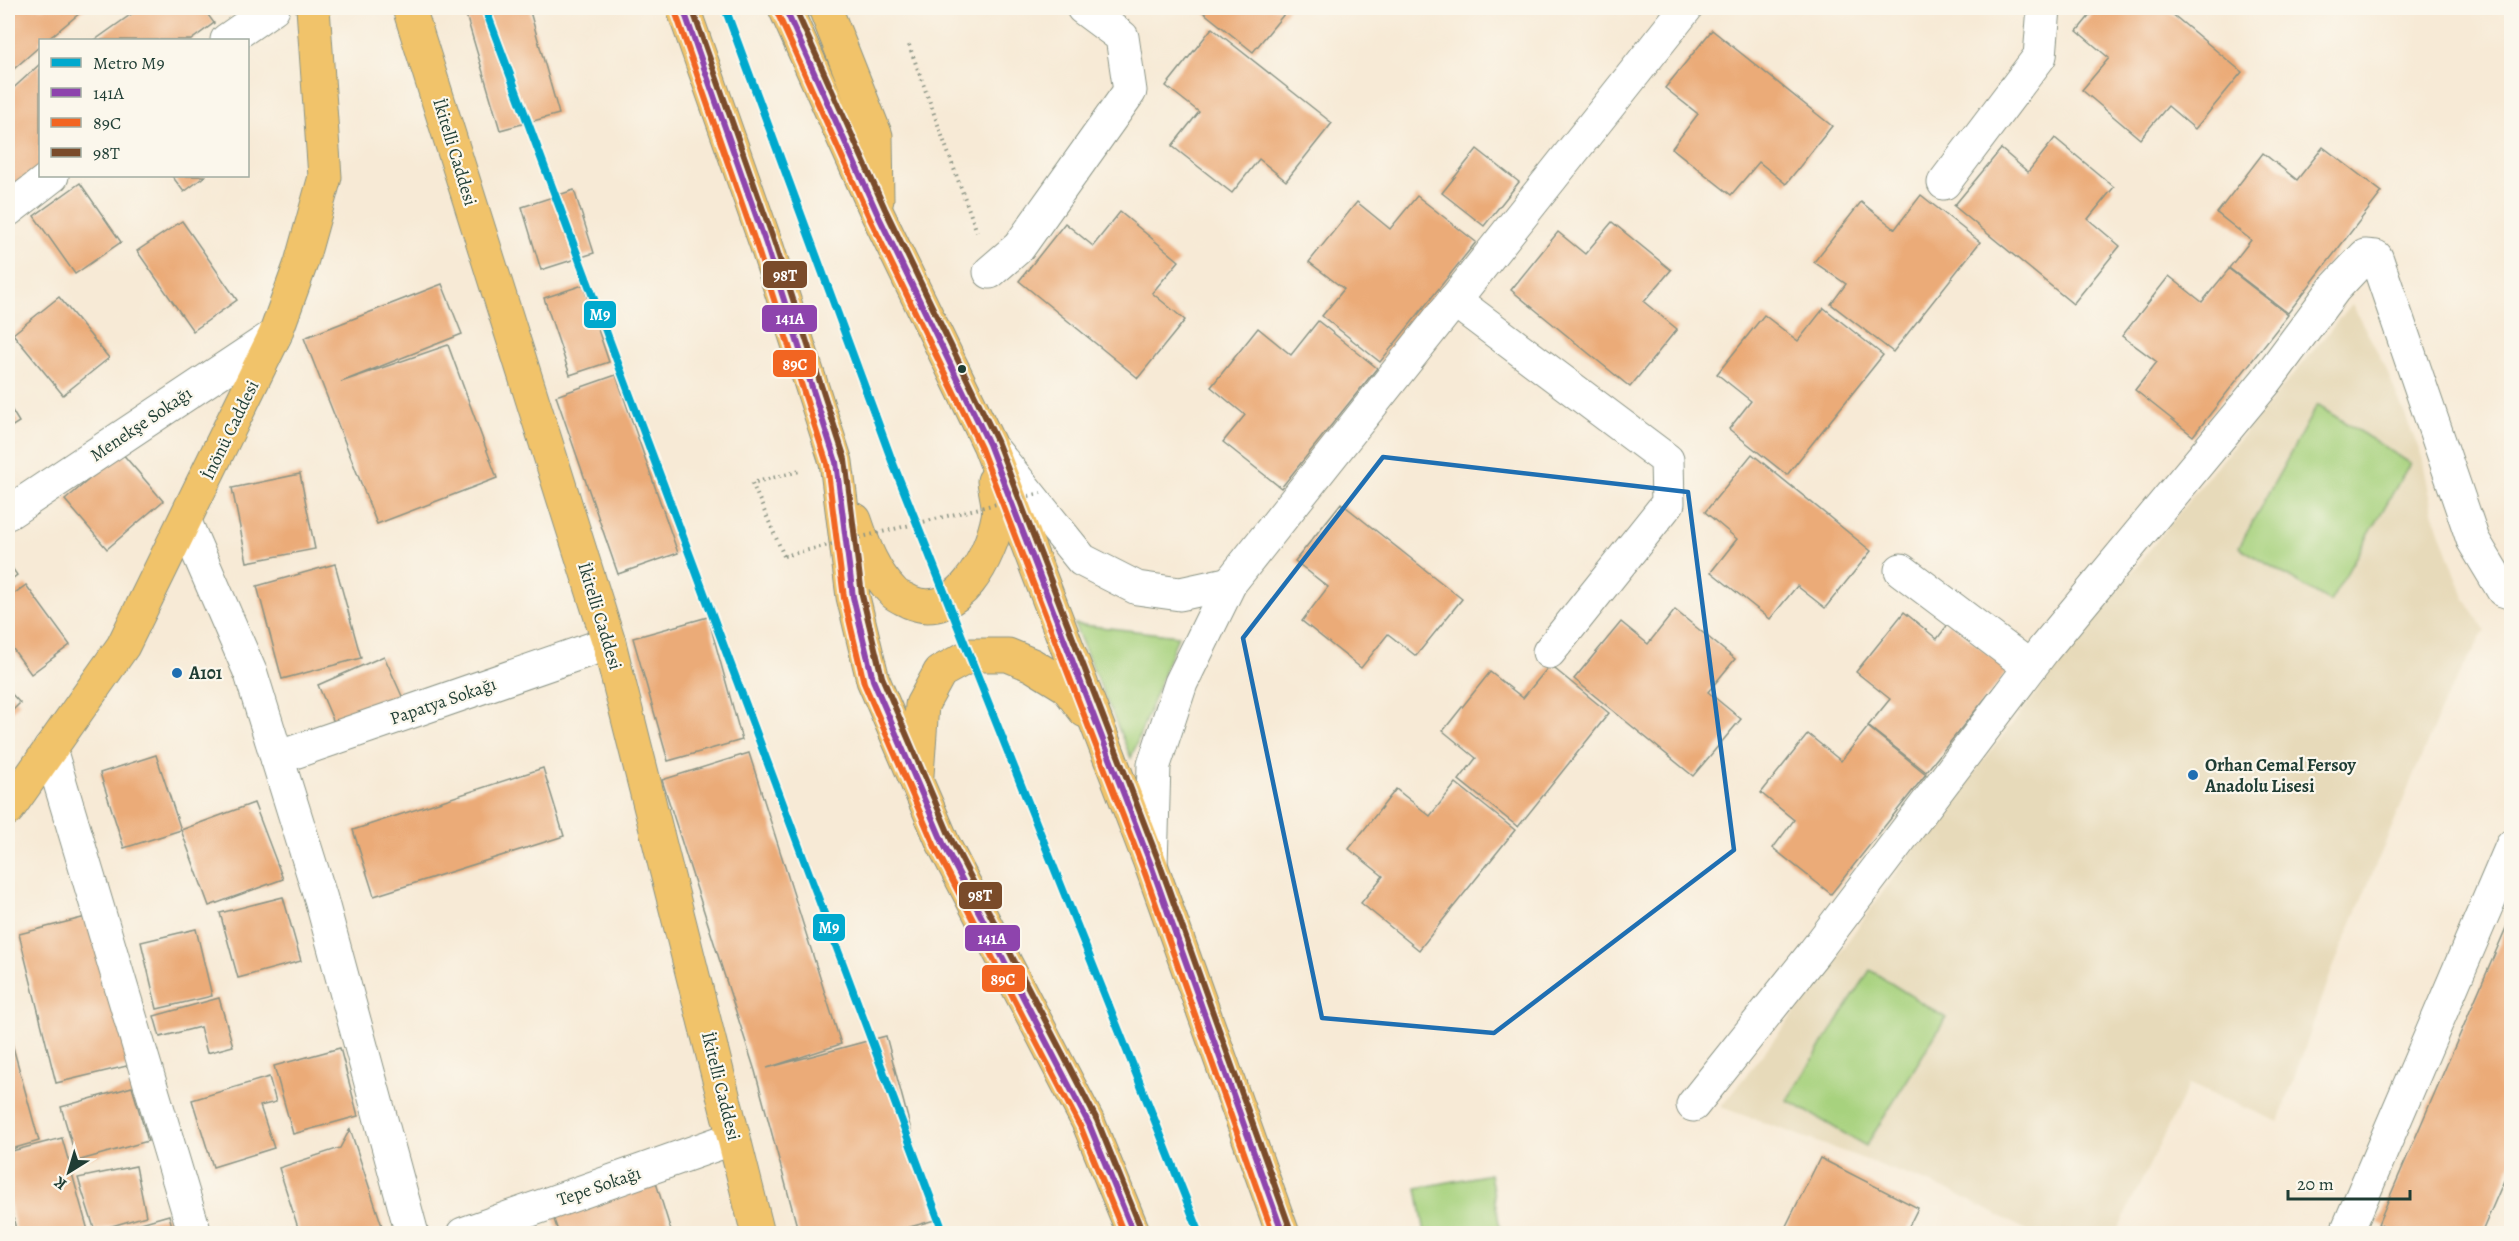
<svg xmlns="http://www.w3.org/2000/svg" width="2519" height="1241" font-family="Alegreya,serif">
  <rect width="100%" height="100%" fill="#fbf7ec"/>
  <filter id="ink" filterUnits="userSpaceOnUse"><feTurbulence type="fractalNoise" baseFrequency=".0167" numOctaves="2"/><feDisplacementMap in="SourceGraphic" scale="12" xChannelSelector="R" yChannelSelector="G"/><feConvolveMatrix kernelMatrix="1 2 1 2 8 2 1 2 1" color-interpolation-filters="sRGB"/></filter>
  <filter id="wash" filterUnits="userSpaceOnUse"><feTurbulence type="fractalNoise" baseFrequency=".008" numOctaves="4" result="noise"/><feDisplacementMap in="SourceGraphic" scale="24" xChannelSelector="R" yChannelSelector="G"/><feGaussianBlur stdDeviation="1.35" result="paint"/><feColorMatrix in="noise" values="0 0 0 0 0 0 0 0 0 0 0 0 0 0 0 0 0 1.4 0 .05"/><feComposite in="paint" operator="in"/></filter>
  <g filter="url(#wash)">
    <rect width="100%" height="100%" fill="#f7ead6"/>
    <path fill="#e7daba" d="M2352,304l33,62 37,91 11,54 31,87 21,32 -40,70 -114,273 -52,149 -90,-38 -73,149 -82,1 -83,-43 -230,-84 95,-121 96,-135 288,-365z"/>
    <g fill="#a7d27e" stroke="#638859" stroke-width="1.5">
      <path d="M2317,405l93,58 -80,139 -91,-55z"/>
      <path d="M1074,624l104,12 -47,122z"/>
      <path d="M1870,970l76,48 -80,128 -79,-46z"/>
      <path d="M1490,1174l11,59h-76l-8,-45z"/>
    </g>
    <g id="blocks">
      <g fill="#ebab78">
        <path d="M8,8h78l-39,32h-7v6l-32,28z"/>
        <path d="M140,8h63l11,15 -23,17h-96z"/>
        <path d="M464,8h65l30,106 -59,16z"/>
        <path d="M1198,8h91l-36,44z"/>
        <path d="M2096,8h69l77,64 -47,57 -27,-23 -28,33 -58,-49 27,-32 -32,-27z"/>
        <path d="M1212,28l120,95 -46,58 -27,-22 -27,34 -60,-47 27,-34 -33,-26z"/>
        <path d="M1712,30l120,96 -46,58 -27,-22 -28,33 -59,-47 26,-34 -33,-26z"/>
        <path d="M40,64v105l-21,18 -11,-13v-81z"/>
        <path d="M2055,138l59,49 -26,32 32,27 -47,58 -119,-98 47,-57 27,23z"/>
        <path d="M2323,147l59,45 -94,121 -59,-45 22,-28 -34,-27 46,-60 34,27z"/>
        <path d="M1477,149l42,33 -35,44 -42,-33z"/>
        <path d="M172,176h33l-21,16z"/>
        <path d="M80,183l41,59 -46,32 -41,-58z"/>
        <path d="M574,190l20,63 -53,17 -19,-63z"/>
        <path d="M1921,195l59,47 -87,110 -62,-48 15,-20 -32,-22 47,-60 34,27z"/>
        <path d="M1417,196l59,46 -96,120 -58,-46 22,-27 -35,-27 48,-60 33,27z"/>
        <path d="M1120,212l59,49 -27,32 33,27 -47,58 -119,-97 46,-58 28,23z"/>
        <path d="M182,221l55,79 -44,31 -56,-80z"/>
        <path d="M1612,222l59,48 -27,32 33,27 -47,58 -119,-97 47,-58 27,22z"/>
        <path d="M2229,269l59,46 -95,121 -58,-46 22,-28 -35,-26 47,-60 33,26z"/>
        <path d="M442,284l20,50 -121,48 107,-37 49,133 -120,46 -73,-186z"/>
        <path d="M583,285l26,77 -39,13 -26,-77z"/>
        <path d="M59,297l50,61 -46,37 -50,-61z"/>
        <path d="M1824,308l59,47 -96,120 -58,-46 22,-28 -34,-27 47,-59 34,26z"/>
        <path d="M1318,321l59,47 -96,120 -58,-46 22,-27 -34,-28 47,-59 33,27z"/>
        <path d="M616,375l62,178 -60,21 -62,-178z"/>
        <path d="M8,404l11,18 -11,7z"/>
        <path d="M121,452l42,49 -56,48 -42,-49z"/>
        <path d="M1752,454l119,97 -46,57 -28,-22 -27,33 -59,-47 26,-33 -32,-27z"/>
        <path d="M300,474l15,75 -68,13 -15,-74z"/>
        <path d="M1341,503l121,96 -46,57 -28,-22 -27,34 -59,-47 26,-34 -33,-26z"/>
        <path d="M8,562l9,13 -9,7z"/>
        <path d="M335,564l26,94 -79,21 -25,-93z"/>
        <path d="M26,585l44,60 -39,29 -23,-32v-44z"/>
        <path d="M1675,610l60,49 -27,33 33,27 -48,57 -119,-97 47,-57 27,22z"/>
        <path d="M1904,612l33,27 12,-16 59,47 -82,102 -58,-46 22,-27 -34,-27z"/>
        <path d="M708,617l34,123 -74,21 -35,-123z"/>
        <path d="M384,656l22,49 -67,29 -21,-49z"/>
        <path d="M1550,665l59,48 -91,114 -59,-47 17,-22 -33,-27 47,-59 33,26z"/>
        <path d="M8,690l12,13 -12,12z"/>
        <path d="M1868,727l58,47 -95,120 -58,-46 21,-28 -33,-27 47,-59 33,27z"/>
        <path d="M749,753l92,291 -74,24 119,-32 49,184 -50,14h-86l-44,-163 -93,-291z"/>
        <path d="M156,755l25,75 -57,18 -24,-75z"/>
        <path d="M543,768l21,68 -190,60 -21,-66z"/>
        <path d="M1456,783l59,47 -96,120 -58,-47 22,-27 -34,-27 47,-60 34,27z"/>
        <path d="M254,803l29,76 -74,27 -28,-76z"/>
        <path d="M283,897l18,64 -63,17 -18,-65z"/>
        <path d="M2512,914v248l-31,72h-80l-23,-10z"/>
        <path d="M94,915l37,150 -75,18 -37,-149z"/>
        <path d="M196,929l16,67 -55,13 -16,-67z"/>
        <path d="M219,998l14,48 -26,7 -7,-26 -40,10 -6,-21z"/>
        <path d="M8,1029l31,112 -31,9z"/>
        <path d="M340,1048l18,68 -65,18 -19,-68z"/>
        <path d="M269,1077l7,25 -16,4 14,42 -61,19 -21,-67z"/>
        <path d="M132,1087l16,54 -71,20 -16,-54z"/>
        <path d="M350,1129l33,100 -15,5h-68l-21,-66 61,-20z"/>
        <path d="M62,1138l27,96h-72l-9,-38v-44z"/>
        <path d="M1820,1158l98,50 -13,26h-123z"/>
        <path d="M136,1166l10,50 -51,15 -17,-53z"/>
        <path d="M653,1173l19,61h-113l-9,-26z"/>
        <path d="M169,1215l5,19h-68v-1z"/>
      </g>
    </g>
  </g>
  <g filter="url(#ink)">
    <use href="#blocks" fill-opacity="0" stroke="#8b9485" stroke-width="1.5"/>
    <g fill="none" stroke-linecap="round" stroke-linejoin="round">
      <g stroke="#8b9485" stroke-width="35">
        <g id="minor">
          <path d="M227,40l46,-32"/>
          <path d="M1944,183l96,-127 4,-48"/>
          <path d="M8,210l44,-34"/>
          <path d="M990,272l29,-25 111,-156 -8,-54 -39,-29"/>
          <path d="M1454,300l213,160 1,43 -119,149"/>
          <path d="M995,452l87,108 55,28 43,6 50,-11"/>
          <path d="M8,513l267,-178"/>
          <path d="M185,522l66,152 70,225 91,335"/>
          <path d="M1901,570l129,97"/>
          <path d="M50,749l145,485"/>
          <path d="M277,758l332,-115"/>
          <path d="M1151,865l3,-100 27,-82 49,-100 456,-575"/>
          <path d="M1693,1105l120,-151 231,-305 222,-268 68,-92 31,-33 11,1 97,283 30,50 9,3"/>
          <path d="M463,1234l271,-96"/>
          <path d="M2346,1234l166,-388"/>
        </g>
      </g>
      <g stroke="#8b9485" stroke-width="35">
        <g id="major">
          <path d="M409,8l200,635 149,591"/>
          <path d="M683,8l83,236 70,218 17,135 20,83 70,163 146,281 45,110"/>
          <path d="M785,8l92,205 112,231 162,421 132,369"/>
          <path d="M825,8l51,128 1,64"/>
          <path d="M855,520c9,27 19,53 39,73 4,4 11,6 16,9 48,21 81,-47 88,-85 2,-11 -3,-25 -4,-36"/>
          <path d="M917,775l5,-70 18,-33 31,-17h37l24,10 34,21 19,25"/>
          <path d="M8,809l115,-163 152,-311 26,-72 24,-86 -12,-169"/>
        </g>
      </g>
      <g stroke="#8b9485" stroke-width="4" stroke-dasharray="1.5 4.5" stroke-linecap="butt">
        <path d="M909,45l68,187"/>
        <path d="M784,556l-32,-73 48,-12"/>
      </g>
      <use href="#minor" stroke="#fff" stroke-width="33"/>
      <use href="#major" stroke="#f1c36a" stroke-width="33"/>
      <path stroke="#8b9485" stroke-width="4" stroke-dasharray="1.5 4.5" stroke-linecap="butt" d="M784,556l257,-63"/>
      <g stroke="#fbf7ec" stroke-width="10">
        <g id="bus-1">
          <path d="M683,8l83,236 70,218 17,135 20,83 70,163 146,281 45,110"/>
          <path d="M785,8l92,205 112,231 162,421 132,369"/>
        </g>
      </g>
      <g stroke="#fbf7ec" stroke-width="10">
        <g id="bus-2">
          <path d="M675,11l82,236 70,217 17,134 20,85 71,164 146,281 43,106"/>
          <path d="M777,12l92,205 112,231 162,420 130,366"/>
        </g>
      </g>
      <g stroke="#fbf7ec" stroke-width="10">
        <g id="bus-3">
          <path d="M692,8l82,233 71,218 17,136 20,82 69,162 146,281 45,111"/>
          <path d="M795,8l90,201 112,232 162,421 132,369"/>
        </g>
      </g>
      <use href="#bus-1" stroke="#8e44ad" stroke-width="6"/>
      <use href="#bus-2" stroke="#f26522" stroke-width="6"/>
      <use href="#bus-3" stroke="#7a4b2a" stroke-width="6"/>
      <g stroke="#fbf7ec" stroke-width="12">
        <g id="metro-1">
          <path d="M485,8l459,1226"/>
          <path d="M725,8l167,453 308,773"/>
        </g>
      </g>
      <use href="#metro-1" stroke="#00a9ce" stroke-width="8"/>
    </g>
  </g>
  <path fill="none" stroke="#1f6fb2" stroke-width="4.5" stroke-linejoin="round" d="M1383,457l305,35 46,358 -240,183 -172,-15 -79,-380z"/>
  <circle fill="#1f3d34" stroke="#fbf7ec" stroke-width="2" cx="962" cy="369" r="5"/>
  <g fill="#1f6fb2" stroke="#fbf7ec" stroke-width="2">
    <circle cx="177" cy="673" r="6"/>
    <circle cx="2193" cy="775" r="6"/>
  </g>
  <g text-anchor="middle" stroke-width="4.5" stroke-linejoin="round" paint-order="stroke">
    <g font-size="18" fill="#1f3d34" stroke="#fbf7ec">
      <text transform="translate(455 152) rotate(73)" y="6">İkitelli Caddesi</text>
      <text transform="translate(141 424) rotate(-34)" y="6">Menekşe Sokağı</text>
      <text transform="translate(230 430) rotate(-64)" y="6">İnönü Caddesi</text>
      <text transform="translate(600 616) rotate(73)" y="6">İkitelli Caddesi</text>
      <text transform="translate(443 701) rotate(-19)" y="6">Papatya Sokağı</text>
      <text transform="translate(721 1086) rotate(76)" y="6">İkitelli Caddesi</text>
      <text transform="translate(599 1186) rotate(-19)" y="6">Tepe Sokağı</text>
    </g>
    <g font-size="18" font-weight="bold" fill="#1f3d34" stroke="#fbf7ec" text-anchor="start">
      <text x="189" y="679">A101</text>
      <text x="2205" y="771">Orhan Cemal Fersoy<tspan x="2205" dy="21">Anadolu Lisesi</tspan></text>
    </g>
  </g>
  <g stroke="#fbf7ec" stroke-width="2">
    <rect x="762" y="260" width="46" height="29" rx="6" fill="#7a4b2a"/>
    <rect x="583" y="300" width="34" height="29" rx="6" fill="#00a9ce"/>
    <rect x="761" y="304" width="57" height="29" rx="6" fill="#8e44ad"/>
    <rect x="772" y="349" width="45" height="29" rx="6" fill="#f26522"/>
    <rect x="958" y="881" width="45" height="29" rx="6" fill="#7a4b2a"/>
    <rect x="812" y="913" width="34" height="29" rx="6" fill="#00a9ce"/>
    <rect x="964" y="924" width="57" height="28" rx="6" fill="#8e44ad"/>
    <rect x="981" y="964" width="45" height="29" rx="6" fill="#f26522"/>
  </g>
  <g font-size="16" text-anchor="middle" font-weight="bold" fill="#fff">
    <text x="785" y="281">98T</text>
    <text x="600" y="320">M9</text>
    <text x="790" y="324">141A</text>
    <text x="795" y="370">89C</text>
    <text x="980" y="901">98T</text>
    <text x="829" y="933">M9</text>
    <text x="992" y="944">141A</text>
    <text x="1003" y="985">89C</text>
  </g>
  <rect width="2519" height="1241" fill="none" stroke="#fbf7ec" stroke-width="30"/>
  <rect x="39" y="39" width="210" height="138" fill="#fbf7ec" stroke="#a3ada2" stroke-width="1.5"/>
  <rect x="51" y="58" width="30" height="9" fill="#00a9ce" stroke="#a3ada2" stroke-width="1.5"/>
  <text x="93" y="69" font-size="18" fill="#1f3d34">Metro M9</text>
  <rect x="51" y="88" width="30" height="9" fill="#8e44ad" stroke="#a3ada2" stroke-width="1.5"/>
  <text x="93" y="99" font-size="18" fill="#1f3d34">141A</text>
  <rect x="51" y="118" width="30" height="9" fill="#f26522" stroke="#a3ada2" stroke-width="1.5"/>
  <text x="93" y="129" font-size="18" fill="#1f3d34">89C</text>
  <rect x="51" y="148" width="30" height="9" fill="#7a4b2a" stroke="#a3ada2" stroke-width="1.5"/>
  <text x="93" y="159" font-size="18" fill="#1f3d34">98T</text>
  <g transform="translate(69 1172) rotate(217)" stroke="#fbf7ec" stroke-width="4.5" paint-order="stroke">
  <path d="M0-4.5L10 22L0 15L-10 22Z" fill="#1f3d34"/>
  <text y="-9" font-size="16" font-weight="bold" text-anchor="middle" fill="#1f3d34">K</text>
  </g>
  <path d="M2288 1190v9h122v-9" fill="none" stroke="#1f3d34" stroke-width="3"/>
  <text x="2297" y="1190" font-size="18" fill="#1f3d34" stroke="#fbf7ec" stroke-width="4.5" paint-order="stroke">20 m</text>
</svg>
